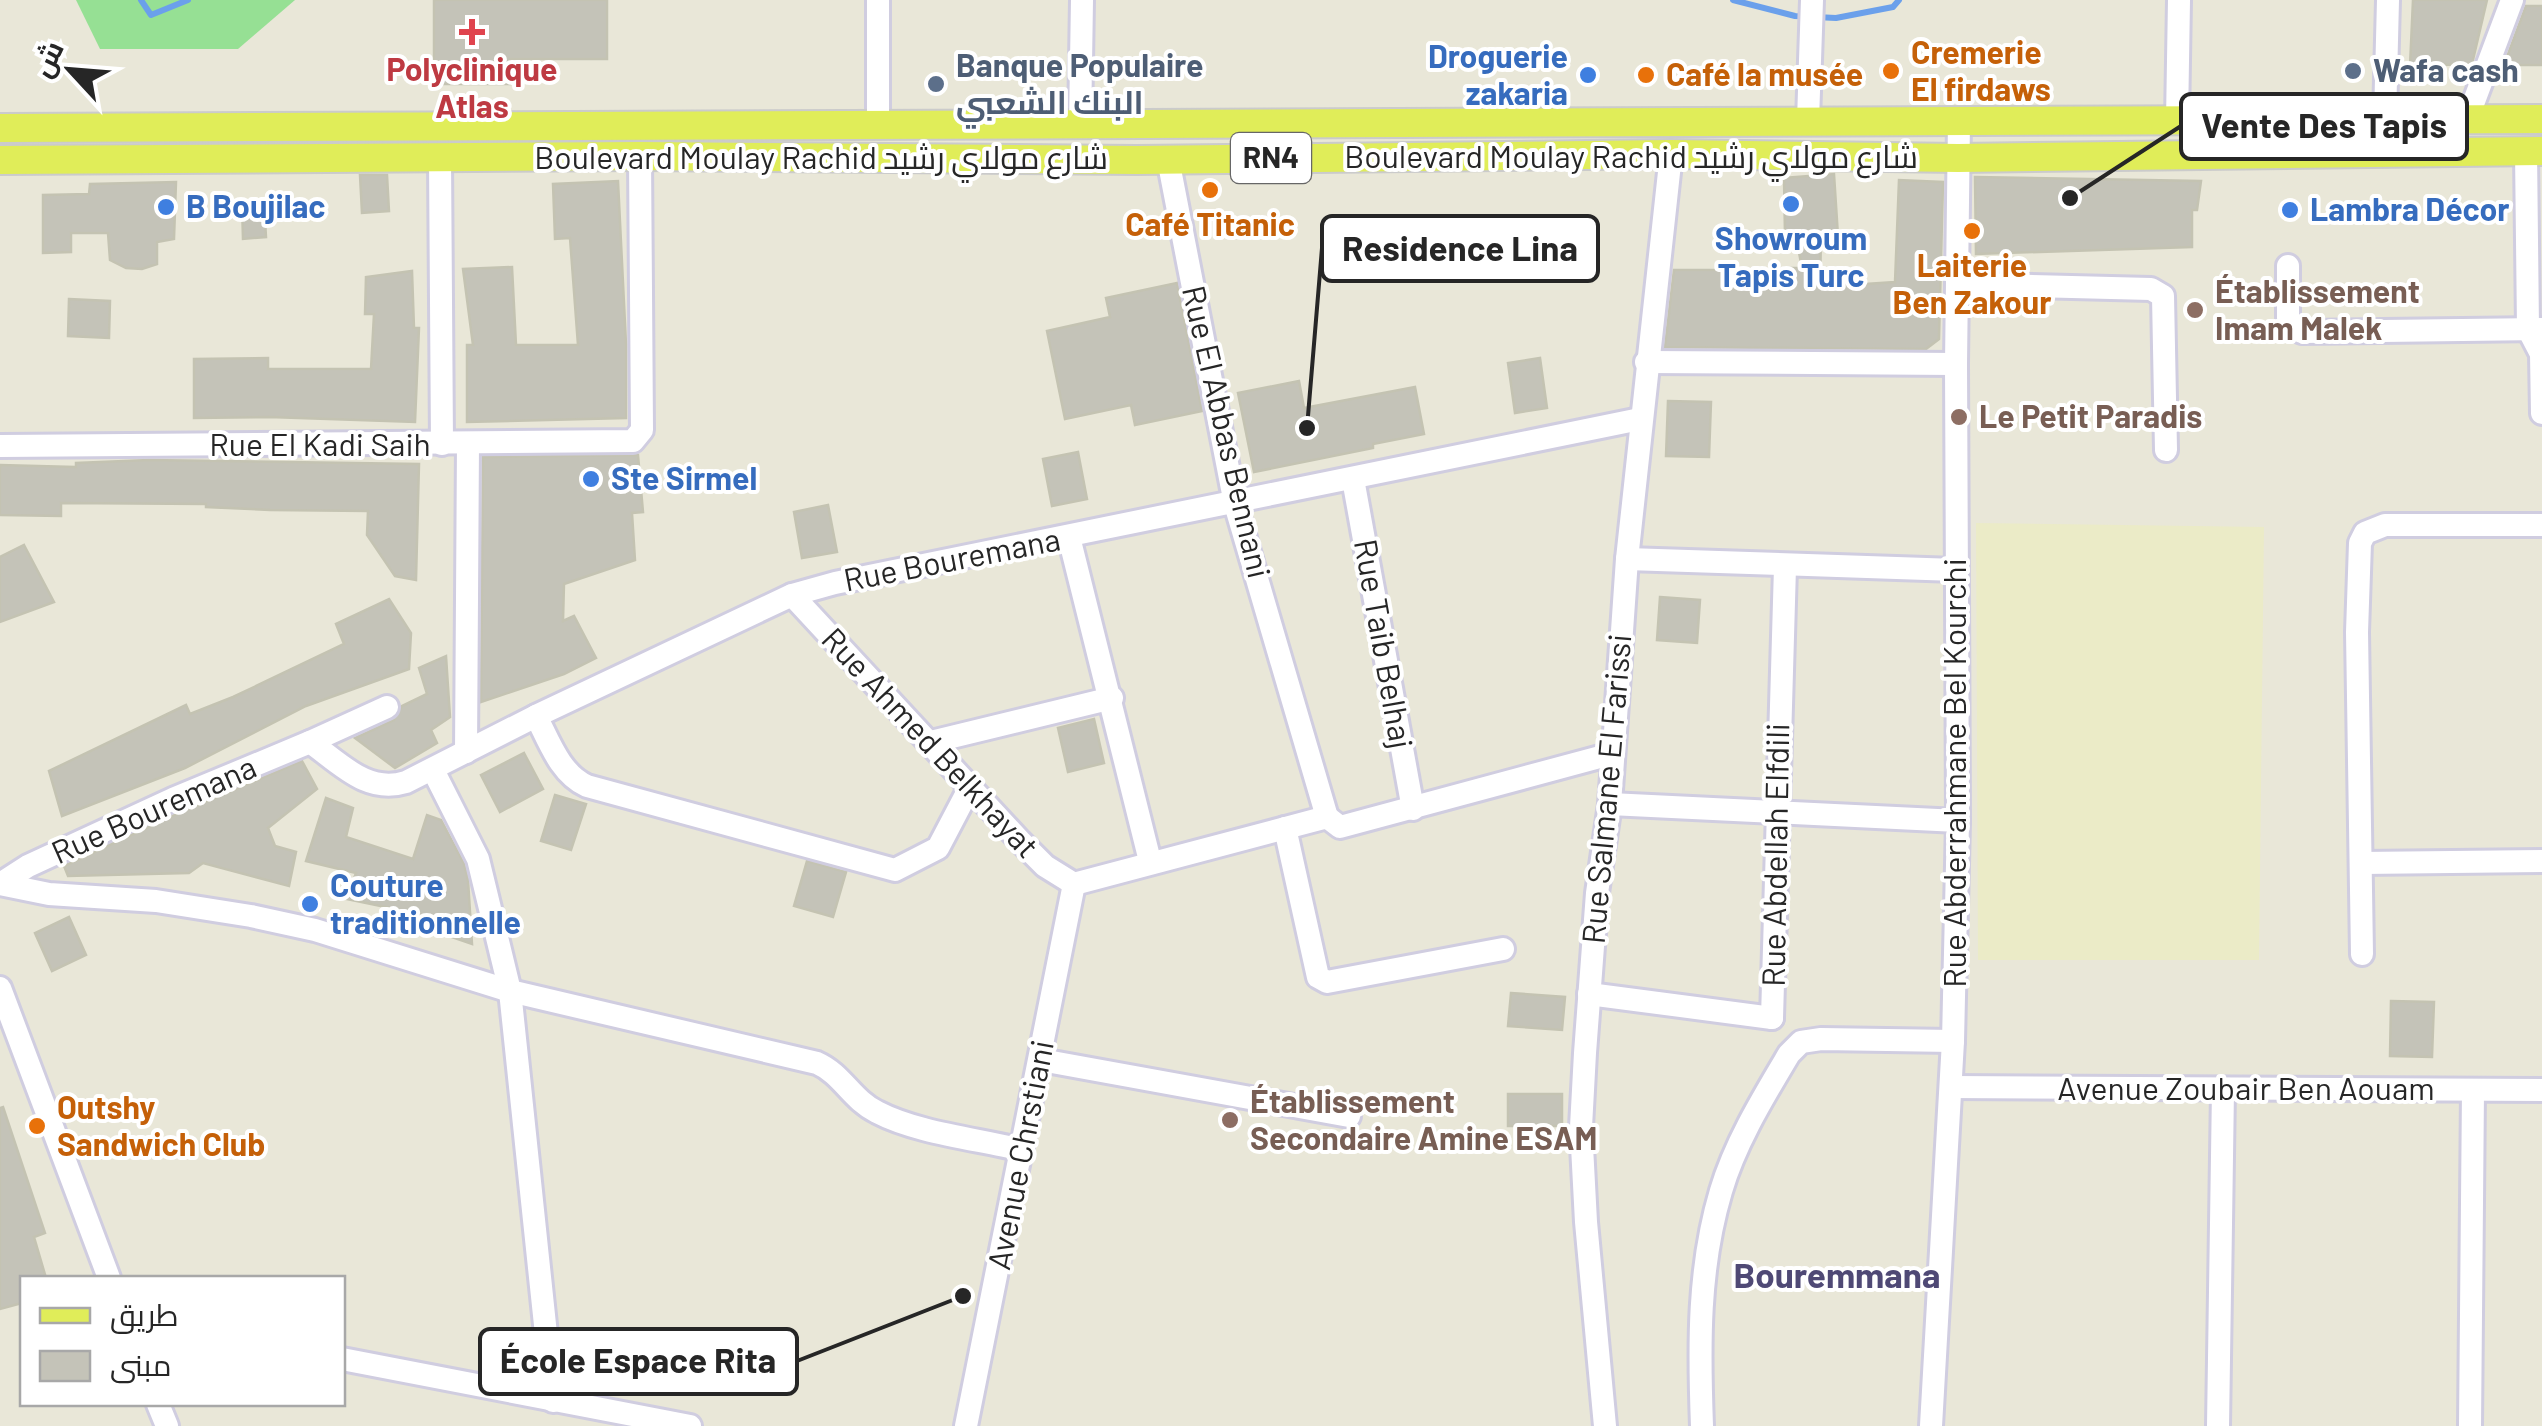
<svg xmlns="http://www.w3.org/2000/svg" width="2542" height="1426" font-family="Barlow,Cairo,sans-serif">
  <rect width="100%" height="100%" fill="#e9e7d8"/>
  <path fill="#ebebc7" d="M1976,523l288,4 -5,433h-281z"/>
  <path fill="#96e094" d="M76,0h219l-57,49h-138z"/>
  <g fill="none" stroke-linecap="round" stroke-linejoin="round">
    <g stroke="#6ba0eb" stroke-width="6">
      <path d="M141,0l10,15 37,-15"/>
      <path d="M1733,0l62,16 41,2 57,-11 6,-7"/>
    </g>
  </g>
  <g fill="#c4c3b8" stroke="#c4c3b2" stroke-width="2.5">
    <path d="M434,0h173v59h-97v25h-76z"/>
    <path d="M2413,0h74l-15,64 -62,2z"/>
    <path d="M2526,6h16v59h-38z"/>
    <path d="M1834,174l4,62h-17l-1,51 75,-5 4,-102 44,2 -4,157 -13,10 -261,-2 9,-77h61v-2l50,7v-7h17l-6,-31 -11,-2 -1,-57z"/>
    <path d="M360,175h27l2,36 -27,2z"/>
    <path d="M1975,177l226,4 -4,29h-5v37l-216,7z"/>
    <path d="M618,181l8,163v74l-159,4v-77h6l-10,-76 49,-2 4,78h62l-8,-107 -15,1 -2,-55z"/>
    <path d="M176,182l-2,57 -17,3v22l-15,5 -16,-1 -16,-8 -2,-27h-37v19l-28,1v-58l46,-1 1,-10z"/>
    <path d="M264,203l2,34 -23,2 -1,-34z"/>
    <path d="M412,271l2,57h5l-4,94 -146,-5 -75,1v-59l74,-1v11h103l3,-55h-9l1,-37z"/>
    <path d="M1177,283l25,128 -67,14 -4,-20 -66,14 -18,-88 63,-14 -4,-19z"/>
    <path d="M69,299l41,2 -1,37 -41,-2z"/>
    <path d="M1540,358l7,50 -32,5 -7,-50z"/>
    <path d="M1299,381l5,27 111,-21 9,47 -51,10v4l-119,24 -16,-79z"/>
    <path d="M1668,401l43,1 -2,55 -43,-1z"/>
    <path d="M1078,452l9,47 -35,7 -9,-47z"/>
    <path d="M638,455l5,57 -11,1 3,47 -71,24 -1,37 11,-5 22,42 -32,16 -83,28 2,-245z"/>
    <path d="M149,460l270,4 -3,116 -21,-4 -28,-41 1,-24 -98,-1 -64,-3v-3l-145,-1v13l-61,-1v-50l76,2v-4z"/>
    <path d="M828,505l9,47 -35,6 -8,-46z"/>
    <path d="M24,545l30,57 -54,20v-65z"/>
    <path d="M1660,597l40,3 -3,43 -40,-3z"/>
    <path d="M389,599l22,34 -2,36 -103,37 -121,62 -123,48 -13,-45 137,-66 4,9 43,-17 111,-53 -8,-20z"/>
    <path d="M446,656l4,61 -19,13 6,13 -42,25 -40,-30 39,-18 8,-14 25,-12 -8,-26z"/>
    <path d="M1094,719l10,44 -36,9 -10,-44z"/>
    <path d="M524,753l19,36 -43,23 -19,-37z"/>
    <path d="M302,761l15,28 -49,39 7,18 21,6 -7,34 -86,-23 -14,10 -121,3 -4,-10 115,-53z"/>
    <path d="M555,795l31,9 -15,46 -30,-9z"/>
    <path d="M326,798l27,10 -7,29 67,22 14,-44 14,5 23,44 4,16 4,64 -73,-25 1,-9 -53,-11 9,-26 -50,-12z"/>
    <path d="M807,861l39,11 -13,45 -39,-11z"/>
    <path d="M69,917l17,38 -34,16 -17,-38z"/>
    <path d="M1511,993l54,4 -3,33 -54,-4z"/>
    <path d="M2391,1001l43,1 -2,55 -42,-1z"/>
    <rect x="1508" y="1094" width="54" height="32"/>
    <path d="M3,1107l42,126 -11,4 12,41h-24v25l-22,6v-201z"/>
  </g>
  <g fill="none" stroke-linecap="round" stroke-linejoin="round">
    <g stroke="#d0cde0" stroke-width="28">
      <g id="minor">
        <path d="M878,0v125"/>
        <path d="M2385,119l3,-119"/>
        <path d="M2467,120l45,-120"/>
        <path d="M1808,121l4,-121"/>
        <path d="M2177,121l2,-121"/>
        <path d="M1080,126l2,-126"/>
        <path d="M2526,151l2,178 13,25 1,59"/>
        <path d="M440,158l2,286"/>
        <path d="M1168,159l67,345 92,313"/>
        <path d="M2288,266v52l4,10 10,4 240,-3"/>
        <path d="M1957,284l194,5 12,7 3,154"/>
        <path d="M1646,362l310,2"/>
        <path d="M0,446l633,-5 9,-11 -2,-274"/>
        <path d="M1353,479l60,330"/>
        <path d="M1069,537l81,324"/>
        <path d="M1627,559l329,11"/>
        <path d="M792,595l228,246 25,25 29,18"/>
        <path d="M536,716c13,25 24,58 51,70l308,84 43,-22 32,-61"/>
        <path d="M310,742l77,-35"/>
        <path d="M931,742l181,-44"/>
        <path d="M466,752l2,-309"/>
        <path d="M433,770l45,89 32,132 43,410"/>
        <path d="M1610,804l348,17"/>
        <path d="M1285,828l33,149 9,5 176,-33"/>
        <path d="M2361,863l181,-2"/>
        <path d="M0,884l28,-18 145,-67 137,-57c31,22 57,52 96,40l130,-66 256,-121 43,-12 805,-164"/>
        <path d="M0,884l49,10 107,7 95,15 64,14 195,61 307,72c25,11 35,37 60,49 40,21 100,27 145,38"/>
        <path d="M1074,884l253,-67 13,10 271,-73"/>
        <path d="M2362,954l-5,-322 3,-89 5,-10 20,-8h157"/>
        <path d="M0,988l109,290"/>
        <path d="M1589,994l183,24"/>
        <path d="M1772,1018l13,-451"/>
        <path d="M1041,1060l308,56"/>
        <path d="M1951,1087l591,3"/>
        <path d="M342,1359l348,67"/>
        <path d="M158,1404l9,22"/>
        <path d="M966,1426l108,-542"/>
        <path d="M1605,1426l-19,-204 -5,-95 4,-74 12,-160 13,-89 17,-245 44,-405"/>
        <path d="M1702,1426c-3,-80 -4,-158 19,-235 14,-48 43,-95 68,-137l12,-12 20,-3 132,2"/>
        <path d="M1931,1426l22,-385 5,-220 -2,-457 3,-244"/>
        <path d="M2218,1426l5,-337"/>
        <path d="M2470,1426l3,-336"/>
      </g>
    </g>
    <g stroke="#cbcbcb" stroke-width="32">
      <g id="major">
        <path d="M0,128l2542,-9"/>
        <path d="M0,160l640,-4 497,4 534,-6 287,4 584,-7"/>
      </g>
    </g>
    <use href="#minor" stroke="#fff" stroke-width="22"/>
    <use href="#major" stroke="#e0ed59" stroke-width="28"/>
  </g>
  <path fill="#e0444e" stroke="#fff" stroke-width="4" d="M467 17h10v10h10v10h-10v10h-10v-10h-10v-10h10z"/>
  <g fill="#e8710a" stroke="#fff" stroke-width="4">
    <circle cx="1891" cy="71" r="10"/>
    <circle cx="1646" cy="75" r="10"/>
    <circle cx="1210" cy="190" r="10"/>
    <circle cx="1972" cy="231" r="10"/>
    <circle cx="37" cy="1126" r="10"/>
  </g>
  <g fill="#5c6f8a" stroke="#fff" stroke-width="4">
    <circle cx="2353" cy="71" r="10"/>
    <circle cx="936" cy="84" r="10"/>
  </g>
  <g fill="#3f7fe0" stroke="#fff" stroke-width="4">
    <circle cx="1588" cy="75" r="10"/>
    <circle cx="1791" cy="204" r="10"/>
    <circle cx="166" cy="207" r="10"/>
    <circle cx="2290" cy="210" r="10"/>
    <circle cx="591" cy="479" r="10"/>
    <circle cx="310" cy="904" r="10"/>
  </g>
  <g fill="#8d6e63" stroke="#fff" stroke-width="4">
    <circle cx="2195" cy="310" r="10"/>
    <circle cx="1959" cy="417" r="10"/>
    <circle cx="1230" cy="1120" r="10"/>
  </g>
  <g text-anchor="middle" stroke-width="8" stroke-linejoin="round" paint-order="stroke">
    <rect fill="#fff" stroke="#676767" stroke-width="2.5" x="1231" y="133" width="80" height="50" rx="8"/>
    <g font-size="30" font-weight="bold" fill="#262626">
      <text x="1271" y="168">RN4</text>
    </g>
    <g font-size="32" font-weight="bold" fill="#c56008" stroke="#fff" text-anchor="start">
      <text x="1911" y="64">Cremerie<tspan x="1911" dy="37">El firdaws</tspan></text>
      <text x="1666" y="86">Café la musée</text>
      <text x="1210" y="236" text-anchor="middle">Café Titanic</text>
      <text x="1972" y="277" text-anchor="middle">Laiterie<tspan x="1972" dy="37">Ben Zakour</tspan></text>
      <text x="57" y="1119">Outshy<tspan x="57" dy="37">Sandwich Club</tspan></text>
    </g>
    <g font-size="32" font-weight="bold" fill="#366cbe" stroke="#fff" text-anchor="start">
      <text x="1568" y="68" text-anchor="end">Droguerie<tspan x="1568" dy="37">zakaria</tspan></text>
      <text x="186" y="218">B Boujilac</text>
      <text x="2310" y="221">Lambra Décor</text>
      <text x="1791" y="250" text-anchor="middle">Showroum<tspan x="1791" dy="37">Tapis Turc</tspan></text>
      <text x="611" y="490">Ste Sirmel</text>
      <text x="330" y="897">Couture<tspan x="330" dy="37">traditionnelle</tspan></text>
    </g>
    <g font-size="32" font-weight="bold" fill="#4e5e75" stroke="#fff" text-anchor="start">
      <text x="956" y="77">Banque Populaire<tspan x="956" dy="37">البنك الشعبي</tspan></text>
      <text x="2373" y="82">Wafa cash</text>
    </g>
    <g font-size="32" font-weight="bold" fill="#be3a42" stroke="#fff">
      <text x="472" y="81">Polyclinique<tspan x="472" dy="37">Atlas</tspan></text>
    </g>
    <g font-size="32" fill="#262626" stroke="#fff">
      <text x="1631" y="168">Boulevard Moulay Rachid شارع مولاي رشيد</text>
      <text x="821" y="169">Boulevard Moulay Rachid شارع مولاي رشيد</text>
      <text transform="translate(1226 432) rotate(77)" y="11">Rue El Abbas Bennani</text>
      <text x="320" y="456">Rue El Kadi Saih</text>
      <text transform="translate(952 560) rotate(-11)" y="11">Rue Bouremana</text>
      <text transform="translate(1383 644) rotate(80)" y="11">Rue Taib Belhaj</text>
      <text transform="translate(930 743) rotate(47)" y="11">Rue Ahmed Belkhayat</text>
      <text transform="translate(1955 773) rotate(-90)" y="11">Rue Abderrahmane Bel Kourchi</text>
      <text transform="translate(1607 789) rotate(-85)" y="11">Rue Salmane El Farissi</text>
      <text transform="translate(154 810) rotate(-24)" y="11">Rue Bouremana</text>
      <text transform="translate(1776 855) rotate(-89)" y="11">Rue Abdellah Elfdili</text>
      <text x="2246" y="1100">Avenue Zoubair Ben Aouam</text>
      <text transform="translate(1021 1155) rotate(-79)" y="11">Avenue Chrstiani</text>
    </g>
    <g font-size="32" font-weight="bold" fill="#785e54" stroke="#fff" text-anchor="start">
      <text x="2215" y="303">Établissement<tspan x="2215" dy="37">Imam Malek</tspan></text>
      <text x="1979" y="428">Le Petit Paradis</text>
      <text x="1250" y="1113">Établissement<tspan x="1250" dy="37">Secondaire Amine ESAM</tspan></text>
    </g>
    <g font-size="35" font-weight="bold" fill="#4f4975" stroke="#fff">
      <text x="1837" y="1288">Bouremmana</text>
    </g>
  </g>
  <path fill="none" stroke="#262626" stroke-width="4" d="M2070 198L2181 126M1307 428L1322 248M963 1296L797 1361"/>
  <g fill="#262626" stroke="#fff" stroke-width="4">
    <circle cx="2070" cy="198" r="10"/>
    <circle cx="1307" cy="428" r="10"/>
    <circle cx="963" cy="1296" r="10"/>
  </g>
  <g fill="#fff" stroke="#262626" stroke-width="4">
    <rect x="2181" y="94" width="286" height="65" rx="10"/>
    <rect x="1322" y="216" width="276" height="65" rx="10"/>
    <rect x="480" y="1329" width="317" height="65" rx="10"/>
  </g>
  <g font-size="35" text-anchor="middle" font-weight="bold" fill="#262626">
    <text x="2324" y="138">Vente Des Tapis</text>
    <text x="1460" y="261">Residence Lina</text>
    <text x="638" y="1373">École Espace Rita</text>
  </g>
  <rect x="20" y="1276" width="325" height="130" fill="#ffffff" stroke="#a8a8a8" stroke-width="2.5"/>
  <rect x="40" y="1308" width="50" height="15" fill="#e0ed59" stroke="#a8a8a8" stroke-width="2.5"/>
  <text x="110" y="1326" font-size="30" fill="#262626">طريق</text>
  <rect x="40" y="1351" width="50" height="30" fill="#c4c3b8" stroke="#a8a8a8" stroke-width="2.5"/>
  <text x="110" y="1376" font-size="30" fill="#262626">مبنى</text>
  <g transform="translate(70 70) rotate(296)" stroke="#ffffff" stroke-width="8" paint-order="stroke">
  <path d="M0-8L18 38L0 25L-18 38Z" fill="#262626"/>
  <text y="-15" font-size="28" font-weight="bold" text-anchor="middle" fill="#262626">ش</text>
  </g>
</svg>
